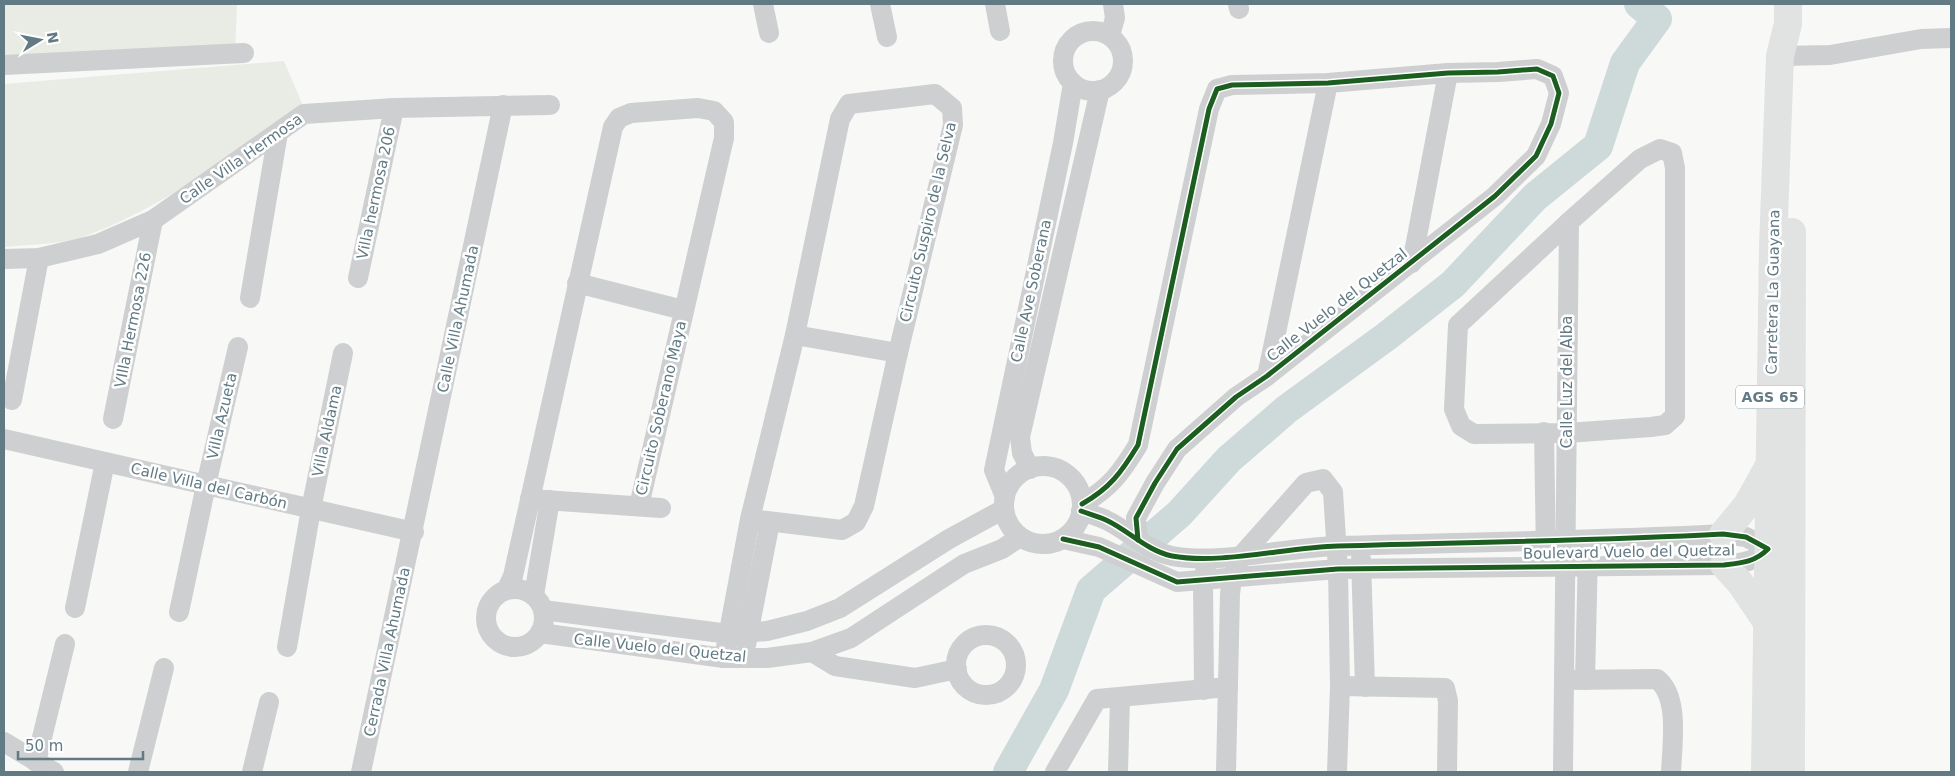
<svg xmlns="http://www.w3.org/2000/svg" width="1955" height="776" font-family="'DejaVu Sans',sans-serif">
  <rect width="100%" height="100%" fill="#f8f8f7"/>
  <g fill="#e9ebe5">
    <path d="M4,4h233l-2,49 -231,6z"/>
    <path d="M284,61l19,45c-71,49 -141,103 -223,132 -20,6 -55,7 -76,9v-163z"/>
  </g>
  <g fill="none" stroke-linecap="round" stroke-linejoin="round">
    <path stroke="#ced9da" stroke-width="30" d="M1008,772l46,-82 37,-100 88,-76 50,-55 58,-50 100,-73 66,-52 82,-87 63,-51 27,-83 32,-44 -18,-15"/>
    <g stroke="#cecfd0" stroke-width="20">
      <path d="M763,4l6,29"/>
      <path d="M880,4l7,33"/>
      <path d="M995,4l5,27"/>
      <path d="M1238,4l1,5"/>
      <circle cx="1093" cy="61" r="30"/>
      <path d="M1110,35l5,-17 -2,-14"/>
      <path d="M1780,56l50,-1 91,-16 30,-1"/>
      <path d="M4,65l240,-12"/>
      <path d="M1660,149l12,4 3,15v248l-10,9 -14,2 -84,6 -93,1 -13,-8 -7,-17 4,-84 111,-103 71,-63z"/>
      <path d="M4,259l35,-1 59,-14 55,-24 151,-106 90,-6 156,-3"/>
      <path d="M1412,263l36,-190"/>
      <path d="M358,278l36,-170"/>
      <path d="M577,283l106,27"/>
      <path d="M250,298l28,-165"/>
      <path d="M795,335l103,18"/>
      <path d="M1267,376l61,-293"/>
      <path d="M12,400l27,-142"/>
      <path d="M113,419l40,-199"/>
      <path d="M1544,432l2,123"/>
      <path d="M4,439l410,93"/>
      <circle cx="1043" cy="505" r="39"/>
      <path d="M1030,469l-8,-16 -2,-16 80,-347"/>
      <path d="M1005,497l-11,-27 69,-327 10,-60"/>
      <path d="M530,499l131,9"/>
      <path d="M1082,504c28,-16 39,-31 56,-59l71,-336 8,-20 15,-4 96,-2 120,-10 50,-1 39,-3 16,7 6,17 -8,31 -15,32 -41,40 -228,180 -31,21 -59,52 -22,34 -19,35 2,22"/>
      <path d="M1063,539l36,8 78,35 161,-13 386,-4c18,-2 31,-3 44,-16l-22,-12 -23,-3c-128,7 -257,8 -385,12 -50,1 -118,19 -166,10 -25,-5 -44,-26 -66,-36 -8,-4 -17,-6 -25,-9"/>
      <path d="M1361,559l4,128"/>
      <path d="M507,589l6,-13 100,-449 6,-9 12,-5 67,-5 16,3 10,11v16l-85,368"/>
      <circle cx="515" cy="618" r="29"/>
      <path d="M534,595l16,-95"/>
      <path d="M75,608l30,-146"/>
      <path d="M543,610l186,24 38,-3 40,-10 33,-13 109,-69 55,-30"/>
      <path d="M179,612l27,-127 32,-138"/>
      <path d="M540,633l184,25h43l45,-6 39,-14 113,-74 38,-15 18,-12"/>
      <circle cx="986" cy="665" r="30"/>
      <path d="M746,645l24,-123"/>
      <path d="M287,647l24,-138 32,-156"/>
      <path d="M812,652l23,14 80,12 42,-9"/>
      <path d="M724,658l26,-139 45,-184 45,-216 9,-15 86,-10 17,14 1,17 -55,228 -34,153 -8,16 -14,8 -92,-11"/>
      <path d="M1565,680l92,-1c23,18 15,66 14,93"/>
      <path d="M1585,680l3,-128"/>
      <path d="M1340,686l105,2 3,13 -1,71"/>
      <path d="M1204,690l-1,-110 3,-12"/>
      <path d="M4,742l50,30"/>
      <path d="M36,762l29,-118"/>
      <path d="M138,772l26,-104"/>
      <path d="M252,772l17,-70"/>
      <path d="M361,772l142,-667"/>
      <path d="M1055,772l42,-73 131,-12"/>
      <path d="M1118,772l2,-74"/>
      <path d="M1226,772l4,-178 2,-17 10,-22 64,-72 17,-4 10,13 5,77 2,117 -3,86"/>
      <path d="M1563,772l6,-550"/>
    </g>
    <g stroke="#e1e2e2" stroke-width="28">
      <path d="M1723,534l24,-29 20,-36"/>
      <path d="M1724,565l17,19 25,37"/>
      <path d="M1765,772l8,-525 7,-191 8,-32v-20"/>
      <path d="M1791,772l1,-540"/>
    </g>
    <g stroke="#fff" stroke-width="8">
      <g id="cycleway">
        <path d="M1082,504c28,-16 39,-31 56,-59l71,-336 8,-20 15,-4 96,-2 120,-10 50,-1 39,-3 16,7 6,17 -8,31 -15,32 -41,40 -228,180 -31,21 -59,52 -22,34 -19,35 2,22"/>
        <path d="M1063,539l36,8 78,35 161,-13 386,-4c18,-2 31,-3 44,-16l-22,-12 -23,-3c-128,7 -257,8 -385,12 -50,1 -118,19 -166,10 -25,-5 -44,-26 -66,-36 -8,-4 -17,-6 -25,-9"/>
      </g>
    </g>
    <use href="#cycleway" stroke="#1b5e20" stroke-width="5"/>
  </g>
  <g text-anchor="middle" stroke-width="5" stroke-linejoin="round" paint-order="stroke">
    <rect fill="#fff" stroke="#90a2a9" stroke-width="1" x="1736" y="385.5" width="68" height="23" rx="4"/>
    <g font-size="14" font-weight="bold" fill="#617a84">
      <text x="1770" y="402">AGS 65</text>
    </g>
    <g font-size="15" fill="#617a84" stroke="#fff">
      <text transform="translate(241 159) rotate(-35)" y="5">Calle Villa Hermosa</text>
      <text transform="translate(376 193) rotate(-78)" y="5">Villa hermosa 206</text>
      <text transform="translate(928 222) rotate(-77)" y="5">Circuito Suspiro de la Selva</text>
      <text transform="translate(1031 291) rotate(-78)" y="5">Calle Ave Soberana</text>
      <text transform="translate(1773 292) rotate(-89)" y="5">Carretera La Guayana</text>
      <text transform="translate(1337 305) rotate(-38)" y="5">Calle Vuelo del Quetzal</text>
      <text transform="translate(458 319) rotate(-78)" y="5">Calle Villa Ahumada</text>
      <text transform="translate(133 320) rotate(-79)" y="5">VIlla Hermosa 226</text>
      <text transform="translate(1567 382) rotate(-90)" y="5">Calle Luz del Alba</text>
      <text transform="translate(661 408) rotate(-77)" y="5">Circuito Soberano Maya</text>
      <text transform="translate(222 416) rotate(-77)" y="5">Villa Azueta</text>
      <text transform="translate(327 431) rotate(-78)" y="5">Villa Aldama</text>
      <text transform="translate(209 486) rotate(13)" y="5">Calle Villa del Carbón</text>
      <text transform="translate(1629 552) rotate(-1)" y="5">Boulevard Vuelo del Quetzal</text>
      <text transform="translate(660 648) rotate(6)" y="5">Calle Vuelo del Quetzal</text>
      <text transform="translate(387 652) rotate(-78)" y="5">Cerrada Villa Ahumada</text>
    </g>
  </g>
  <rect width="1955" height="776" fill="none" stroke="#617a84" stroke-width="10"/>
  <g transform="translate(40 40) rotate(80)" stroke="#ffffff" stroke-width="4" paint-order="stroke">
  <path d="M0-4L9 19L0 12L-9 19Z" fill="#617a84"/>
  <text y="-8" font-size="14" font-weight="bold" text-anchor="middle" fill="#617a84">N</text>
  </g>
  <path d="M18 751v8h125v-8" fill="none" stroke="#617a84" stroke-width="2.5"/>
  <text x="25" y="751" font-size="15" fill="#617a84" stroke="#ffffff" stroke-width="4" paint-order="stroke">50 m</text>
</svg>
